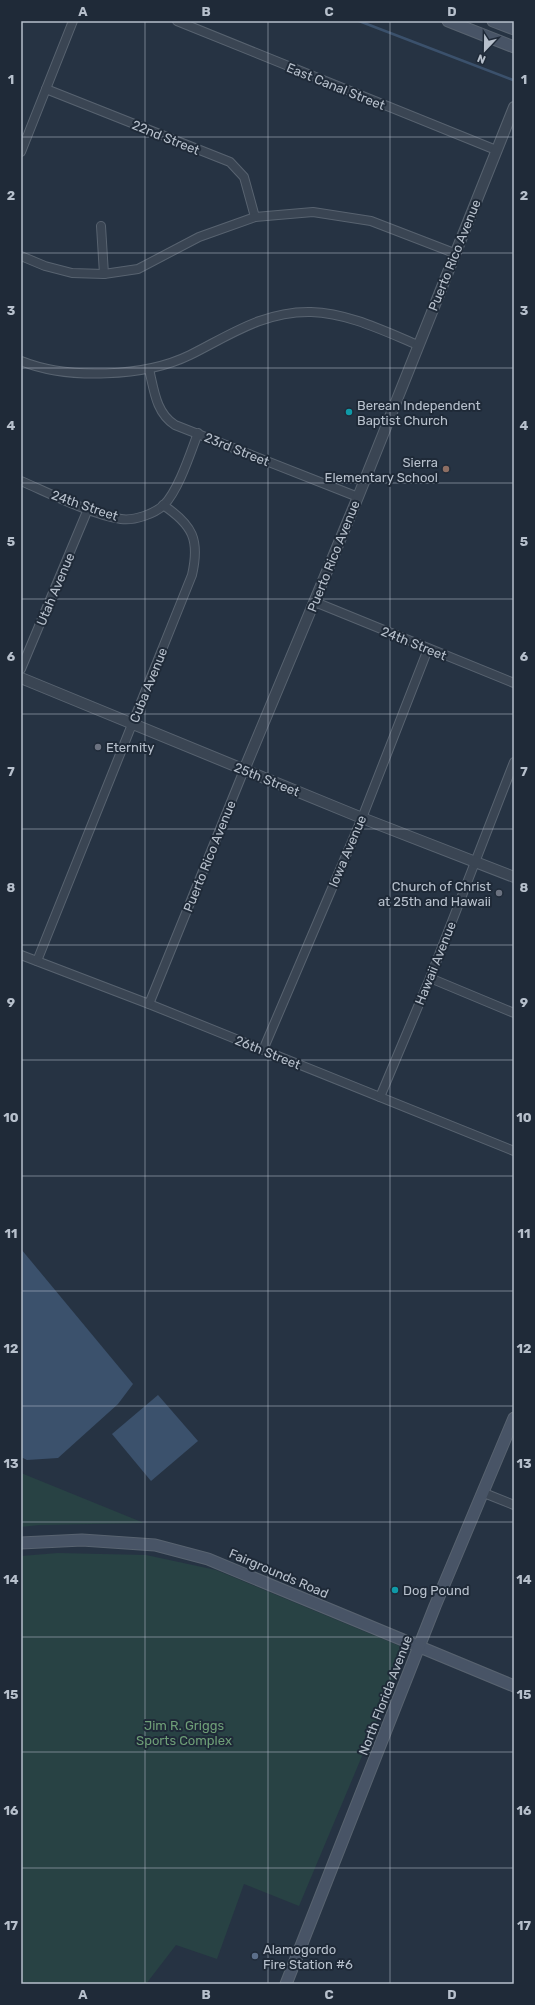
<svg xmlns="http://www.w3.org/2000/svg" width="535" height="2005" font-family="Rubik,sans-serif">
  <rect width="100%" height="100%" fill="#263343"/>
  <g fill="#284244">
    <path d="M21,1473l123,50 -105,2 -18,2z"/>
    <path d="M58,1553l88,2 70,15 191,79 -108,257 -55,-22 -27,75 -41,-14 -30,39h-125v-428z"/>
  </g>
  <g fill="#3b516c">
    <path d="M21,1249l112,135 -15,20 -60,54 -31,2 -6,-3z"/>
    <path d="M158,1395l40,46 -47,40 -39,-47z"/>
  </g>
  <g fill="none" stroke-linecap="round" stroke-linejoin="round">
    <path stroke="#3b516c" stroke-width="2.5" d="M359,21l154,59"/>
    <g stroke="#586370" stroke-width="10">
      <g id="minor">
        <path d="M177,21l319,129"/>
        <path d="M46,89l184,73 14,15 11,40"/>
        <path d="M21,152l52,-131"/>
        <path d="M101,226l3,48"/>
        <path d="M21,256l24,10 27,7 32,1 34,-5 61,-32 56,-20 58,-5 58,9 83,32"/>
        <path d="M21,361c47,19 124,16 169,-6 40,-20 74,-44 121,-43 37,1 73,19 107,33"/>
        <path d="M149,369c5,21 7,44 26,56l183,72"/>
        <path d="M21,481c30,13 69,33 100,38 13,2 33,-5 43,-14 15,-16 26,-51 34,-72"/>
        <path d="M315,602l199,81"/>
        <path d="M21,669l67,-160"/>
        <path d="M21,955l128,49 365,147"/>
        <path d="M37,961l155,-386c8,-35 1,-50 -29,-70"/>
        <path d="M430,978l84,35"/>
        <path d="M149,1004l95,-234"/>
        <path d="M263,1050l99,-232 66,-169"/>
        <path d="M380,1097l50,-119 84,-216"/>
        <path d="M484,1493l30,12"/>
      </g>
    </g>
    <g stroke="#586370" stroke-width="12">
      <g id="tertiary">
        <path d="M21,678l341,140 152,59"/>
        <path d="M244,770l114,-273 156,-390"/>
      </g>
    </g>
    <g stroke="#586370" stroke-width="13">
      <g id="secondary">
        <path d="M448,21l66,26"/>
        <path d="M493,21l21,8"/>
        <path d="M21,1543l61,-3 73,5 53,14 306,127"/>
        <path d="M286,1984l149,-378 79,-188"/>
      </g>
    </g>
    <use href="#minor" stroke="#3a4553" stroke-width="8"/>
    <use href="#tertiary" stroke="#3a4553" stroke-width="10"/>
    <use href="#secondary" stroke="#485466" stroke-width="11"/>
  </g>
  <path fill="none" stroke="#b7c0cc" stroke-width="1" stroke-opacity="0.55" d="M145,21v1963M268,21v1963M390,21v1963M21,137h493M21,253h493M21,368h493M21,483h493M21,599h493M21,714h493M21,829h493M21,945h493M21,1060h493M21,1176h493M21,1291h493M21,1406h493M21,1522h493M21,1637h493M21,1752h493M21,1868h493"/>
  <g fill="#0f9aa8" stroke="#1f2a38" stroke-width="1.5">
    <circle cx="349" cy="412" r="4"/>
    <circle cx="395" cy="1590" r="4"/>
  </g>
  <circle fill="#8d6e63" stroke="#1f2a38" stroke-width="1.5" cx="446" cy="469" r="4"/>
  <g fill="#6b7280" stroke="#1f2a38" stroke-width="1.5">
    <circle cx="98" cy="747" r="4"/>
    <circle cx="499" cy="893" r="4"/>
  </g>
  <circle fill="#5c6f8a" stroke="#1f2a38" stroke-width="1.5" cx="255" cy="1956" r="4"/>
  <g text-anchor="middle" stroke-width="4" stroke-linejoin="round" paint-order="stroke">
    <g font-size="13" fill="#b7c0cc" stroke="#1f2a38">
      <text transform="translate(336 86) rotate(22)" y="5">East Canal Street</text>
      <text transform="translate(166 137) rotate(22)" y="5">22nd Street</text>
      <text transform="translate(454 255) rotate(-68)" y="5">Puerto Rico Avenue</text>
      <text transform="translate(237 449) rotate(22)" y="5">23rd Street</text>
      <text transform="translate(85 505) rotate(19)" y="5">24th Street</text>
      <text transform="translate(333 556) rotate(-68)" y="5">Puerto Rico Avenue</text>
      <text transform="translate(55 589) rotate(-67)" y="5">Utah Avenue</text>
      <text transform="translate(414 643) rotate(22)" y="5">24th Street</text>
      <text transform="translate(148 685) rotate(-68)" y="5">Cuba Avenue</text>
      <text transform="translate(267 779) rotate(22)" y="5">25th Street</text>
      <text transform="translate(347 851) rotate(-67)" y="5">Iowa Avenue</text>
      <text transform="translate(209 856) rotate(-68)" y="5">Puerto Rico Avenue</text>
      <text transform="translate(435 963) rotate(-68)" y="5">Hawaii Avenue</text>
      <text transform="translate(268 1052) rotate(22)" y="5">26th Street</text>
      <text transform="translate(279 1573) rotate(23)" y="5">Fairgrounds Road</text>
      <text transform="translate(385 1695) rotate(-69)" y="5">North Florida Avenue</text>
    </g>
    <g font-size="13" fill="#b7c0cc" stroke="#1f2a38" text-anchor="start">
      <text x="357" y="410">Berean Independent<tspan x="357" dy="15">Baptist Church</tspan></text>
      <text x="438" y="467" text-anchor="end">Sierra<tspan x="438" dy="15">Elementary School</tspan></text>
      <text x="106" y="752">Eternity</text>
      <text x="491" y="891" text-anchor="end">Church of Christ<tspan x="491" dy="15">at 25th and Hawaii</tspan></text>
      <text x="403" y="1595">Dog Pound</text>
      <text x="263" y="1954">Alamogordo<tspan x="263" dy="15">Fire Station #6</tspan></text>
    </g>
    <g font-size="13" fill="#6e9e77" stroke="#1f2a38">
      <text x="184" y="1730">Jim R. Griggs<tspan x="184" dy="15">Sports Complex</tspan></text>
    </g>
  </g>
  <rect width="535" height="2005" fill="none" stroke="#1f2a38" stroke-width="44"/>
  <g transform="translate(485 50) rotate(202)" stroke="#1f2a38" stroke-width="3" paint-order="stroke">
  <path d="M0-3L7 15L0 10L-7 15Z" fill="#b7c0cc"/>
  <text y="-6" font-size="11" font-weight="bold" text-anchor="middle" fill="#b7c0cc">N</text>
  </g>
  <rect x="22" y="22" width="491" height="1961" fill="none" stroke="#b7c0cc" stroke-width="1.5"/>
  <g font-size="13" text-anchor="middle" font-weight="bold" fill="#b7c0cc">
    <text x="83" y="16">A</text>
    <text x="206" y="16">B</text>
    <text x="329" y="16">C</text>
    <text x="452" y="16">D</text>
    <text x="11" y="84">1</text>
    <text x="524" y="84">1</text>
    <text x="11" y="200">2</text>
    <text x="524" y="200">2</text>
    <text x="11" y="315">3</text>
    <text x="524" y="315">3</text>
    <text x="11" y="430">4</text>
    <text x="524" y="430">4</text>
    <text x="11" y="546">5</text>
    <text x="524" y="546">5</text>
    <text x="11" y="661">6</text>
    <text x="524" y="661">6</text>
    <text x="11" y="776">7</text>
    <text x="524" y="776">7</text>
    <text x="11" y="892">8</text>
    <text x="524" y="892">8</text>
    <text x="11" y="1007">9</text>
    <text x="524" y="1007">9</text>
    <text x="11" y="1122">10</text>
    <text x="524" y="1122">10</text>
    <text x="11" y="1238">11</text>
    <text x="524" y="1238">11</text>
    <text x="11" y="1353">12</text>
    <text x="524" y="1353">12</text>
    <text x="11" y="1468">13</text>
    <text x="524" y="1468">13</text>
    <text x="11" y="1584">14</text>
    <text x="524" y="1584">14</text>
    <text x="11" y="1699">15</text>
    <text x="524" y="1699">15</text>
    <text x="11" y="1815">16</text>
    <text x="524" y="1815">16</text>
    <text x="11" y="1930">17</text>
    <text x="524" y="1930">17</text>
    <text x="83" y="1999">A</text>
    <text x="206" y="1999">B</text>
    <text x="329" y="1999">C</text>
    <text x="452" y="1999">D</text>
  </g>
</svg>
